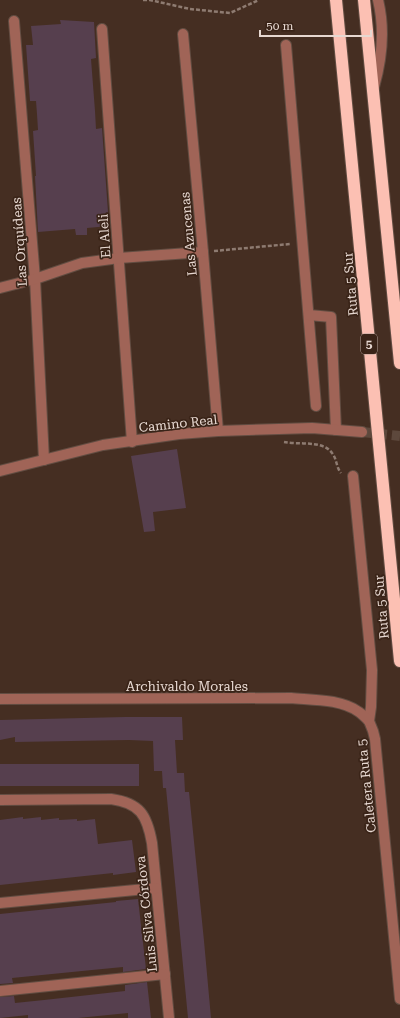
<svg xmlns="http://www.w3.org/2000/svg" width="400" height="1018" font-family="'Roboto Serif',serif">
  <rect width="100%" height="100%" fill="#452e22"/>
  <g fill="#563f4e">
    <path d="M60,20l34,2 2,36 -5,1 4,52 1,18 6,-1 7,98 -22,2v7h-11l-1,-6 -37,3 -3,-56h1l-3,-45 5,-1 -1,-16 -1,-13h-6l-4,-56h7l-2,-19 30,-2z"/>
    <path d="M177,449l9,59 -33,4 2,19 -11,1 -13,-76z"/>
    <path d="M125,717h57l1,23h-8l2,33h7l1,19h4l15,149 7,77h-23l-22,-230h-3l-1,-17h-8l-1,-30 -24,-1 -114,2v-5l-15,3v-20z"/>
    <rect x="0" y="764" width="139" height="22"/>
    <path d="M23,817v2l18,-2v3l18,-2v2l18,-1v2l18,-2 3,25 34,-4 4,32 -23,3v-2l-113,12v-65z"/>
    <path d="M138,899l8,70 -23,3v-5l-31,3 -80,8 1,5 -13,1v-70l116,-12v-1z"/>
    <path d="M147,982l4,36h-23v-5l-50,5h-50v-3l-28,3v-21l14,-1 1,7 29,-3 81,-9v-6z"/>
  </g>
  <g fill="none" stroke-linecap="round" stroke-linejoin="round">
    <path stroke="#5d483c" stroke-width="10" stroke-dasharray="10 5" stroke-linecap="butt" d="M362,432l38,4"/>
    <g stroke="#624d42" stroke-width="12">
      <g id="minor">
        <path d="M14,21l21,258 9,181"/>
        <path d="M102,29l30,413"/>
        <path d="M183,34l20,218 15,179"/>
        <path d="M286,45l30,361"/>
        <path d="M374,87c8,-28 11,-58 4,-87"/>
        <path d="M0,288l35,-9 47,-16 37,-5 84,-6"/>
        <path d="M309,315l22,2 5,113"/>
        <path d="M0,471l103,-26 76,-11 39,-3 94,-3 50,4"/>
        <path d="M353,476l19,194 -1,37 -2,14 4,10 2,8 25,260"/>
        <path d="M0,699l291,-1c22,2 50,1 68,14 4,3 7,6 10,9"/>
        <path d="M0,800l111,-1c29,4 36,16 41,44l17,175"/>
        <path d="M0,903l156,-15"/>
        <path d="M0,991l165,-17"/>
      </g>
    </g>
    <g stroke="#624d42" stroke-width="14">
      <g id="highway">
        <path d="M336,0l64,661"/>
        <path d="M364,0l36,363"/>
      </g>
    </g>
    <g stroke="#8e7b71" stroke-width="2.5" stroke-dasharray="4 2" stroke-linecap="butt">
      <path d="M143,0h7l40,9 40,4 29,-13"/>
      <path d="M214,251l76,-7"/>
      <path d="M284,442c15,3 39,-2 48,11 5,6 4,14 9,20"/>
    </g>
    <use href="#minor" stroke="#a06457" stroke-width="10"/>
    <use href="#highway" stroke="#fcc0b3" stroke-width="12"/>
  </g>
  <g text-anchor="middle" stroke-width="3.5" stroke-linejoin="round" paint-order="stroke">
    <rect fill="#3a2418" stroke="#b3a29a" stroke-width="1" x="361" y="334" width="16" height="20" rx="3"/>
    <g font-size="12" font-weight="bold" fill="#e7d8d1">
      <text x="369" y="348">5</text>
    </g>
    <g font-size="13" fill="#e7d8d1" stroke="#3a2418">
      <text transform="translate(188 234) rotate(-95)" y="5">Las Azucenas</text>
      <text transform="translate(104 236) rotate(-94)" y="5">El Aleli</text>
      <text transform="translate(19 242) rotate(-94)" y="5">Las Orquídeas</text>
      <text transform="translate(350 284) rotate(-95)" y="5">Ruta 5 Sur</text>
      <text transform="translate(178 423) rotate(-6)" y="5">Camino Real</text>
      <text transform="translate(381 607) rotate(-95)" y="5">Ruta 5 Sur</text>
      <text x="187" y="691">Archivaldo Morales</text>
      <text transform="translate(366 786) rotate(-96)" y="5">Caletera Ruta 5</text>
      <text transform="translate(146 914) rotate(-96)" y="5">Luis Silva Córdova</text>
    </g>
  </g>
  <path d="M260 30v6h111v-6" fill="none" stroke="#e7d8d1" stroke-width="2"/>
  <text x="266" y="30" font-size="12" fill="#e7d8d1" stroke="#3a2418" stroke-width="3" paint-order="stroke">50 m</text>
</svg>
